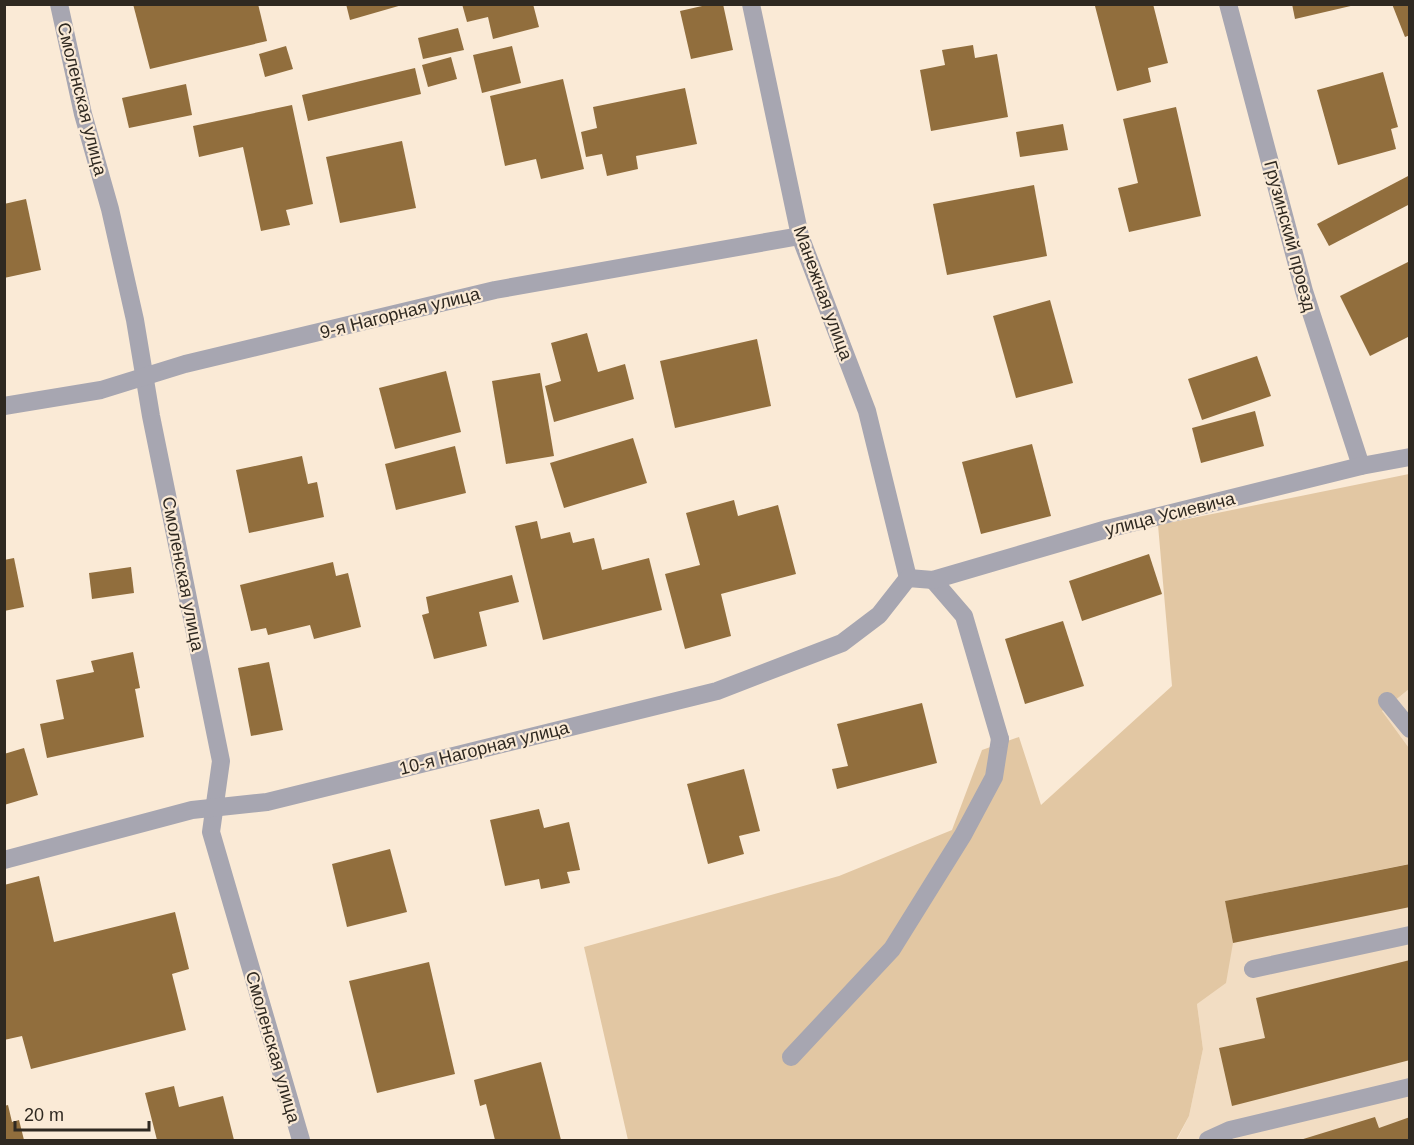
<svg xmlns="http://www.w3.org/2000/svg" width="1414" height="1145" font-family="Helvetica,sans-serif">
  <rect width="100%" height="100%" fill="#faead6"/>
  <g fill="#f2ddc3">
    <path d="M1409,689v59l-27,-37z"/>
    <path d="M1409,864v276h-232l12,-24 14,-67 -6,-45 28,-103z"/>
  </g>
  <path fill="#e2c7a3" d="M1409,474v215l-27,22 27,37v116l-184,37 8,42 -7,40 -29,21 6,45 -14,67 -13,24h-548l-44,-193 255,-71 113,-46 30,-80 37,-13 22,68 131,-119 -14,-161z"/>
  <g fill="#916e3d">
    <path d="M133,4h125l9,37 -117,28z"/>
    <path d="M346,4h56v1l-52,15z"/>
    <path d="M462,4h71l6,23 -46,12 -5,-22 -21,5z"/>
    <path d="M711,4h12l10,46 -42,9 -11,-48z"/>
    <path d="M1101,4h52l15,59 -20,5 3,14 -34,9 -22,-85z"/>
    <path d="M1292,4h62l1,1 -60,14z"/>
    <path d="M1392,4h18v31l-5,2z"/>
    <path d="M458,28l6,22 -41,9 -5,-21z"/>
    <path d="M973,45l2,13 22,-4 11,63 -77,14 -11,-61 25,-5 -3,-15z"/>
    <path d="M286,46l7,23 -28,8 -6,-23z"/>
    <path d="M512,46l9,37 -39,10 -9,-38z"/>
    <path d="M451,57l6,22 -29,8 -6,-22z"/>
    <path d="M415,68l6,26 -113,27 -6,-26z"/>
    <path d="M1383,72l15,55 -7,2 5,20 -58,16 -21,-75z"/>
    <path d="M563,79l21,90 -43,10 -5,-20 -31,7 -15,-70z"/>
    <path d="M186,84l6,31 -63,13 -7,-30z"/>
    <path d="M685,88l12,56 -61,12 2,13 -31,7 -5,-22 -16,3 -5,-25 16,-4 -4,-21z"/>
    <path d="M292,105l21,99 -27,6 4,15 -29,6 -18,-84 -44,10 -6,-31z"/>
    <path d="M1176,107l25,109 -72,16 -11,-44 20,-5 -15,-64z"/>
    <path d="M1063,124l5,26 -48,7 -4,-25z"/>
    <path d="M402,141l14,67 -76,15 -14,-66z"/>
    <path d="M1410,175v29l-81,42 -12,-22z"/>
    <path d="M1034,185l13,71 -100,19 -14,-71z"/>
    <path d="M26,199l15,71 -37,8v-74z"/>
    <path d="M1410,261v79l-2,-3 -38,19 -30,-60z"/>
    <path d="M1050,300l23,83 -57,15 -23,-82z"/>
    <path d="M587,333l11,39 27,-8 9,35 -80,23 -9,-36 16,-5 -10,-38z"/>
    <path d="M757,339l14,67 -96,22 -15,-67z"/>
    <path d="M1257,356l14,40 -69,24 -14,-41z"/>
    <path d="M446,371l15,61 -66,17 -16,-61z"/>
    <path d="M540,373l14,83 -48,8 -14,-83z"/>
    <path d="M1255,411l9,35 -63,17 -9,-35z"/>
    <path d="M633,438l14,45 -83,25 -14,-45z"/>
    <path d="M1032,444l19,72 -70,18 -19,-72z"/>
    <path d="M455,446l11,47 -70,17 -11,-46z"/>
    <path d="M302,456l6,28 9,-2 7,35 -75,16 -13,-63z"/>
    <path d="M734,500l4,16 40,-11 18,69 -75,20 10,42 -46,13 -20,-75 35,-9 -14,-52z"/>
    <path d="M537,521l4,18 29,-7 3,11 21,-5 8,32 47,-12 13,52 -119,30 -28,-114z"/>
    <path d="M1149,554l13,40 -80,27 -13,-40z"/>
    <path d="M14,558l10,49 -20,4v-51z"/>
    <path d="M333,562l3,14 12,-3 13,54 -47,12 -4,-14 -42,10 -2,-7 -15,3 -11,-46z"/>
    <path d="M131,567l3,26 -42,6 -3,-26z"/>
    <path d="M512,575l7,27 -40,10 8,34 -53,13 -12,-44 7,-2 -3,-16z"/>
    <path d="M1063,621l21,65 -59,18 -20,-65z"/>
    <path d="M133,652l7,36 -5,1 9,48 -97,21 -7,-34 24,-5 -8,-39 38,-8 -3,-11z"/>
    <path d="M269,662l14,68 -32,6 -13,-68z"/>
    <path d="M922,703l15,60 -100,26 -5,-20 16,-3 -11,-42z"/>
    <path d="M24,748l14,47 -34,10v-51z"/>
    <path d="M744,769l16,62 -21,5 5,18 -36,10 -21,-80z"/>
    <path d="M539,809l5,19 25,-6 11,48 -13,2 3,11 -29,6 -2,-10 -34,7 -15,-66z"/>
    <path d="M390,849l17,63 -60,15 -15,-63z"/>
    <path d="M1410,864v43l-177,36 -8,-42z"/>
    <path d="M39,876l15,66 121,-30 14,57 -17,5 14,56 -155,39 -9,-33 -18,4v-155z"/>
    <path d="M1410,960v100l-178,46 -13,-58 46,-10 -9,-40z"/>
    <path d="M429,962l26,112 -78,19 -28,-112z"/>
    <path d="M541,1062l20,78h-66l-9,-36 -6,2 -6,-26z"/>
    <path d="M174,1086l5,21 44,-11 11,44h-77l-12,-47z"/>
    <path d="M8,1105l4,17 7,-2 5,20h-20v-34z"/>
    <path d="M1375,1117l4,11 31,-11v23h-110z"/>
  </g>
  <g fill="none" stroke-linecap="round" stroke-linejoin="round">
    <g stroke="#a7a6b1" stroke-width="18">
      <path d="M1387,701l23,28"/>
      <path d="M1253,969l157,-34"/>
      <path d="M791,1057l101,-108 71,-114 31,-58 6,-38"/>
      <path d="M1208,1140l22,-10 180,-43"/>
    </g>
    <g stroke="#a7a6b1" stroke-width="18">
      <path d="M59,4l24,110 27,95 25,111 16,96 70,345 -10,71 90,308"/>
      <path d="M751,4l49,232 67,175 41,167"/>
      <path d="M1228,4l76,287 57,175"/>
      <path d="M4,406l97,-16 84,-26 310,-74 305,-54"/>
      <path d="M933,580l31,36 36,123"/>
      <path d="M4,860l188,-50 75,-8 450,-111 125,-48 37,-28 29,-37 25,2 174,-51 254,-63 49,-9"/>
    </g>
  </g>
  <g text-anchor="middle" stroke-width="4.5" stroke-linejoin="round" paint-order="stroke">
    <g font-size="18" fill="#2f2921" stroke="#faead6">
      <text transform="translate(82 99) rotate(76)" y="6">Смоленская улица</text>
      <text transform="translate(1290 236) rotate(75)" y="6">Грузинский проезд</text>
      <text transform="translate(823 293) rotate(70)" y="6">Манежная улица</text>
      <text transform="translate(400 313) rotate(-14)" y="6">9-я Нагорная улица</text>
      <text transform="translate(1170 514) rotate(-14)" y="6">улица Усиевича</text>
      <text transform="translate(183 574) rotate(79)" y="6">Смоленская улица</text>
      <text transform="translate(484 748) rotate(-14)" y="6">10-я Нагорная улица</text>
      <text transform="translate(273 1047) rotate(74)" y="6">Смоленская улица</text>
    </g>
  </g>
  <rect width="1414" height="1145" fill="none" stroke="#2f2921" stroke-width="12"/>
  <path d="M15 1121v9h134v-9" fill="none" stroke="#2f2921" stroke-width="3"/>
  <text x="24" y="1121" font-size="18" fill="#2f2921" stroke="#faead6" stroke-width="4.5" paint-order="stroke">20 m</text>
</svg>
